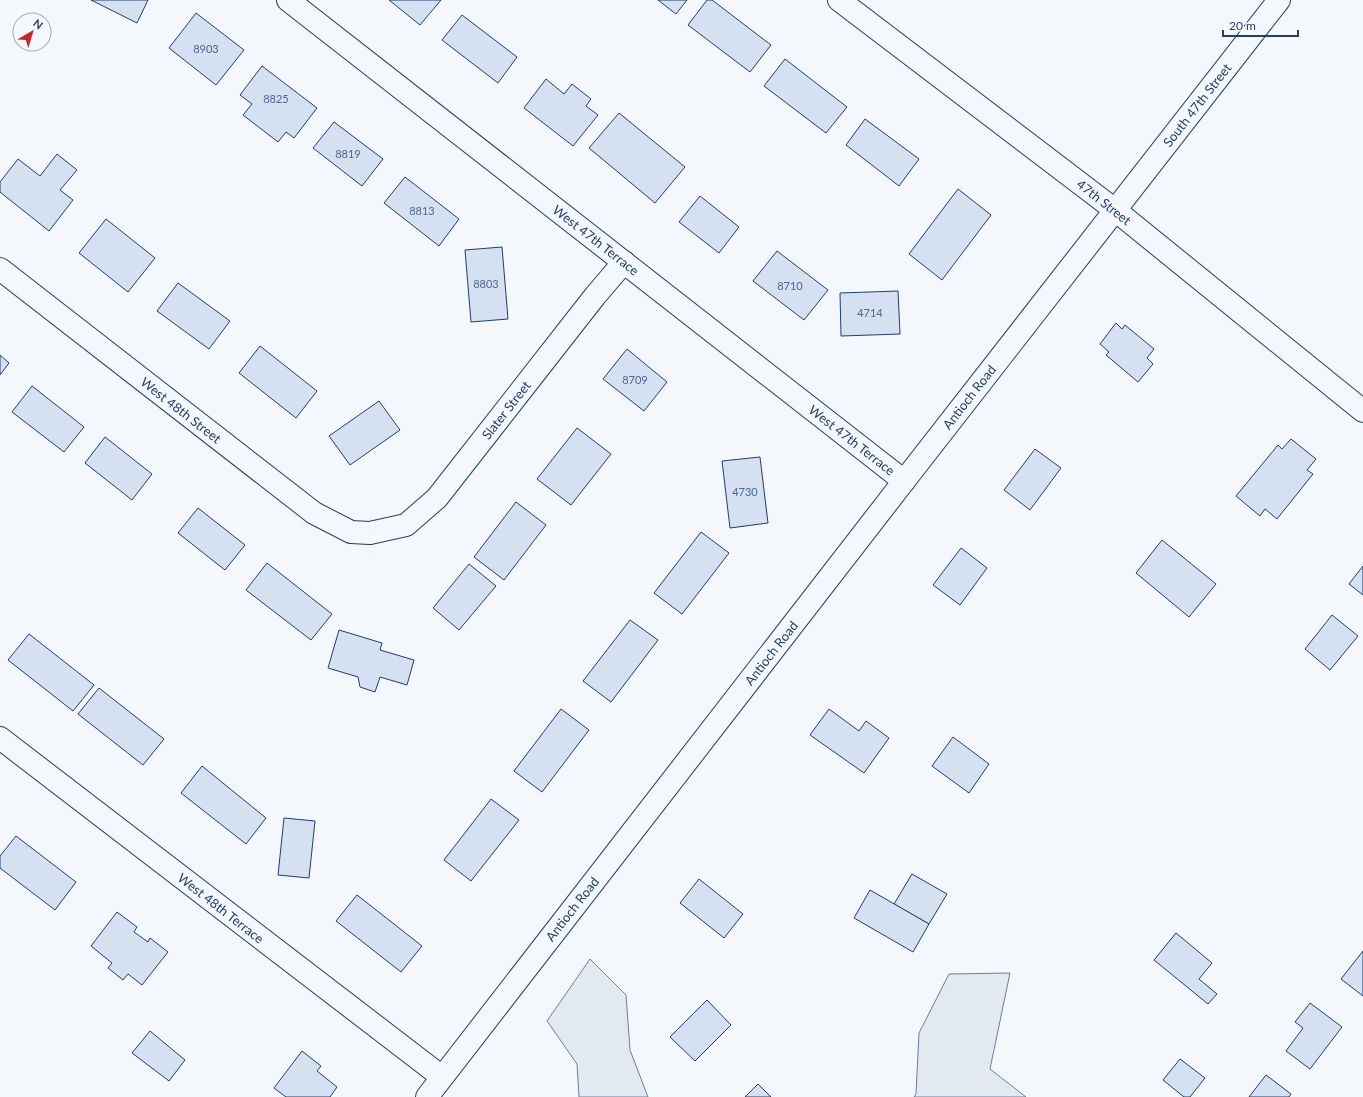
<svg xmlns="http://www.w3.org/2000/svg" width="1363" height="1097" font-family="Lato,sans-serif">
  <rect width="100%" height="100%" fill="#f4f7fb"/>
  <g fill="#e3e9f0" stroke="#687fa3">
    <path d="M590,959l36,36 4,55 18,47h-69l-2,-33 -30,-43z"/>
    <path d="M1010,973l-20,96 36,28h-112l2,-3 3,-61 30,-59z"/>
  </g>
  <g fill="#d5e0f0" stroke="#1d3f73">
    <path d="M91,0h57l-11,23z"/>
    <path d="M389,0h52l-21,25z"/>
    <path d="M658,0h29l-11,14z"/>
    <path d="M707,0h5l59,45 -21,27 -62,-47z"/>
    <path d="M196,13l48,37 -28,35 -47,-37z"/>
    <path d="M462,15l55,42 -19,26 -56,-43z"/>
    <path d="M785,59l62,48 -21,26 -62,-47z"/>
    <path d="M262,66l55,42 -23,30 -8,-6 -8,10 -35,-27 9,-11 -12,-9z"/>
    <path d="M546,79l18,15 8,-10 19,15 -5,7 12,9 -25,31 -49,-38z"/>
    <path d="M619,113l66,54 -30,36 -66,-55z"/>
    <path d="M865,119l54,40 -20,27 -53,-41z"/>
    <path d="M334,122l49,37 -21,27 -49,-38z"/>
    <path d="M57,154l20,16 -17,20 13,10 -24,31 -49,-39v-10l18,-23 22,17z"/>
    <path d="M405,177l54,42 -20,27 -55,-43z"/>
    <path d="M958,189l33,26 -49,65 -33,-26z"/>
    <path d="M700,196l39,31 -20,26 -40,-31z"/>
    <path d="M106,219l49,39 -27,34 -49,-39z"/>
    <path d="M502,247l6,72 -37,3 -6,-72z"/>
    <path d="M777,251l51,39 -24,30 -51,-39z"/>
    <path d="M178,283l52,38 -21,28 -52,-38z"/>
    <path d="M898,291l2,43 -59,2 -1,-43z"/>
    <path d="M1116,323l6,6 3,-4 29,24 -7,9 6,6 -15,18 -32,-27 3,-3 -9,-8z"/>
    <path d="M260,346l57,45 -21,27 -57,-45z"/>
    <path d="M627,349l40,33 -23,29 -41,-32z"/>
    <path d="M0,355l9,8 -9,12z"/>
    <path d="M32,386l52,41 -20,25 -52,-40z"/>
    <path d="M379,401l21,29 -50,35 -21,-29z"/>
    <path d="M577,428l34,26 -40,51 -34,-26z"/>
    <path d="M105,437l47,37 -20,26 -47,-37z"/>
    <path d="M1291,439l25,20 -9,11 6,4 -36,45 -12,-10 -5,7 -24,-20 42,-51 4,4z"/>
    <path d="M1035,449l26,19 -31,42 -26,-20z"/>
    <path d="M760,457l8,66 -38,5 -8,-67z"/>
    <path d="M516,502l30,23 -42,55 -30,-23z"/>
    <path d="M198,508l47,37 -20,25 -47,-37z"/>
    <path d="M701,532l28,21 -47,61 -28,-21z"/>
    <path d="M1162,540l54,44 -27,33 -53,-44z"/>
    <path d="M961,548l26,20 -27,37 -27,-20z"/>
    <path d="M267,563l65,51 -21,26 -65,-50z"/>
    <path d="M469,564l27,22 -37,44 -26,-22z"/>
    <path d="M1363,566v29l-14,-11z"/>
    <path d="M1332,615l26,21 -28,34 -25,-21z"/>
    <path d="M630,620l28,20 -47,62 -28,-21z"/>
    <path d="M339,630l43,13 -2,7 34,10 -7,25 -27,-8 -5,15 -15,-5 -2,-10 -30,-9z"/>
    <path d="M29,634l65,51 -21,26 -65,-51z"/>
    <path d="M99,688l65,51 -21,26 -65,-51z"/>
    <path d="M561,709l28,21 -47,62 -28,-21z"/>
    <path d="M829,709l30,22 7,-10 23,17 -25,35 -54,-38z"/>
    <path d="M953,737l36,27 -20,29 -37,-27z"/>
    <path d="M202,766l64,52 -20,26 -65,-51z"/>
    <path d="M491,799l28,21 -48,61 -27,-21z"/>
    <path d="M284,818l31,3 -6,57 -31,-3z"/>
    <path d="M16,836l60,46 -21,28 -55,-42v-12z"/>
    <path d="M912,874l35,20 -18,30 -35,-20z"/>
    <path d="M699,879l44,35 -19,24 -44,-35z"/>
    <path d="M870,890l59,34 -16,28 -59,-34z"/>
    <path d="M357,895l65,51 -21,26 -65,-51z"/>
    <path d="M117,912l20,15 -3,5 14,10 2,-4 18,14 -26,33 -14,-11 -5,6 -15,-12 4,-5 -21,-17z"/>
    <path d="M1176,933l36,30 -13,16 18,15 -9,10 -54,-44z"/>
    <path d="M1363,951v45l-22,-17z"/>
    <path d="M707,1000l24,25 -36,36 -25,-24z"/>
    <path d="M1310,1003l32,24 -32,42 -24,-18 17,-23 -8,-6z"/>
    <path d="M150,1031l35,29 -16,21 -37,-28z"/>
    <path d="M302,1051l19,15 -4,5 20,16 -7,10h-44l-12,-9z"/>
    <path d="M1180,1059l25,19 -15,19h-6l-21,-17z"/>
    <path d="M1266,1075l25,19 -2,3h-40z"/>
    <path d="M758,1084l13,13h-26z"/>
  </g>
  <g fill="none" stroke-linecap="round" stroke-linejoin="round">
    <g stroke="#1d3f73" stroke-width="24">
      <g id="minor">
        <path d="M288,0l616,481"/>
        <path d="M1115,210l248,201"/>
        <path d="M0,269l314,244 37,19 19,1 36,-8 31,-27 158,-202 29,-34"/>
        <path d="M0,738l442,339"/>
      </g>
    </g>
    <g stroke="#1d3f73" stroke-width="24">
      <g id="major">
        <path d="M839,0l276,210"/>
        <path d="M427,1097l477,-616 375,-481"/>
      </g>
    </g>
    <use href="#minor" stroke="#f4f7fb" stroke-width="22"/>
    <use href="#major" stroke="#f4f7fb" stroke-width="22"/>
  </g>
  <g text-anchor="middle" stroke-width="3" stroke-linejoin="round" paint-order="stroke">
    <g font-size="11" fill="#4b6792">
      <text x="206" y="53">8903</text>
      <text x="276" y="103">8825</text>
      <text x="348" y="158">8819</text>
      <text x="422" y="215">8813</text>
      <text x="486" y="288">8803</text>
      <text x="790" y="290">8710</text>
      <text x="870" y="317">4714</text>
      <text x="635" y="384">8709</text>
      <text x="745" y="496">4730</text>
    </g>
    <g font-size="13" fill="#1d3f73" stroke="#f4f7fb">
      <text transform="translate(1197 105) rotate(-52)" y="5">South 47th Street</text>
      <text transform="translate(1104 202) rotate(38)" y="5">47th Street</text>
      <text transform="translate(596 240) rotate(38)" y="5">West 47th Terrace</text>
      <text transform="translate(969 397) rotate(-52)" y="5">Antioch Road</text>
      <text transform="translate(181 410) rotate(38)" y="5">West 48th Street</text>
      <text transform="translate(506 410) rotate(-52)" y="5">Slater Street</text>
      <text transform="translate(852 440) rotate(38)" y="5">West 47th Terrace</text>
      <text transform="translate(771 653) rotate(-52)" y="5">Antioch Road</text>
      <text transform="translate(221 908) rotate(38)" y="5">West 48th Terrace</text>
      <text transform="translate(572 909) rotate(-52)" y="5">Antioch Road</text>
    </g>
  </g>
  <g transform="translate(32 32) rotate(38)"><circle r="19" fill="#f4f7fb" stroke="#9eadc5"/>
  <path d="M0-3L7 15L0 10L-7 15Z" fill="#c62828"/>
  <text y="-6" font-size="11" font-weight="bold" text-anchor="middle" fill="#1d3f73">N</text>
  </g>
  <path d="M1223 30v6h75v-6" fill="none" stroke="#1d3f73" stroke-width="2"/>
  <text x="1229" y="30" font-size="12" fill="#1d3f73" stroke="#f4f7fb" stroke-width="3" paint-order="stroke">20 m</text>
</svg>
